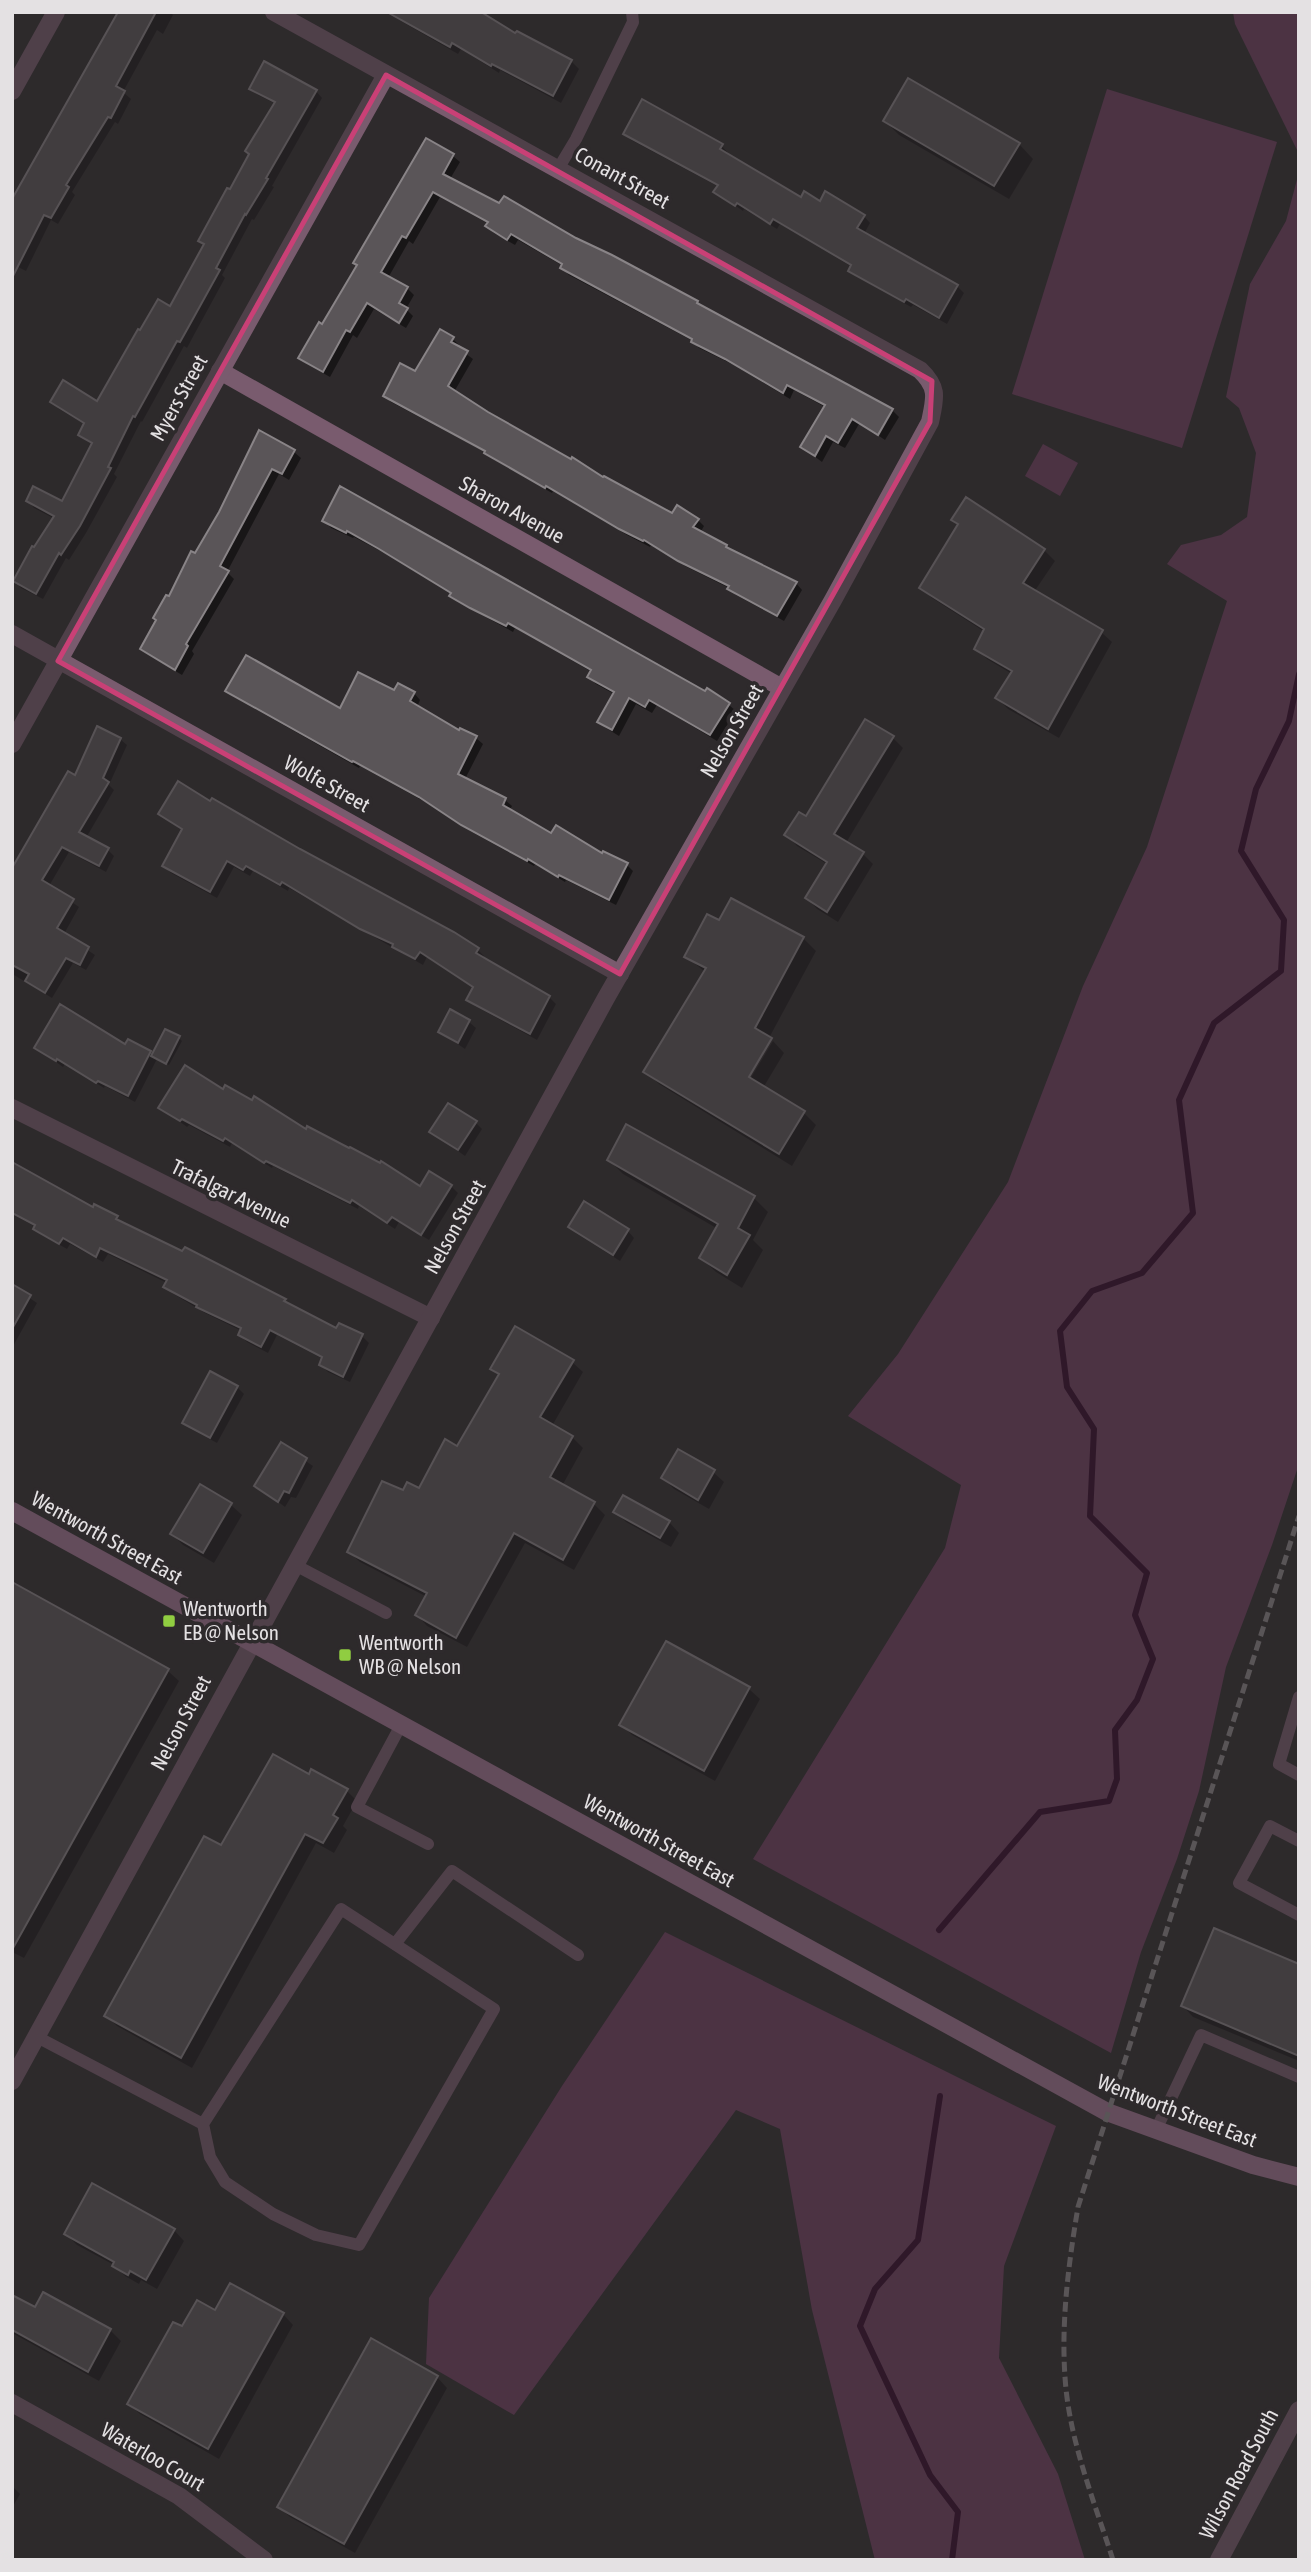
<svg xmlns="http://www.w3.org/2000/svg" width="1311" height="2572" font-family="'Asap Condensed',sans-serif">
  <rect width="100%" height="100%" fill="#2e2a2c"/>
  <g fill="#713e61">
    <path d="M1233,12h66v142l-64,-130z"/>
    <path d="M1107,89l170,53 -95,306 -170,-54z"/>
    <path d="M1299,172v1292l-27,81 -46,122 -27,124 -22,68 -36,93 -30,101 -358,-194 192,-311 16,-63 -113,-69 50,-62 110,-172 75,-196 64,-139 80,-246 -60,-37 14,-19 40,-10 26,-18 9,-64 -17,-45 -13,-11 24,-113 36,-63z"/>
    <path d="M1043,444l35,19 -18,33 -35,-20z"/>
    <path d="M665,1932l391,194 -52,140 -5,92 59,116 27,86h-210l-63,-250 -32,-181 -44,-19 -222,305 -88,-51 3,-66 133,-212z"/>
  </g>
  <g fill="#0007">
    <path d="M119,12h51l3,3 -10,19 -6,-4 -34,62 8,7 -13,25 -3,-2 -43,70 3,3 -17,29 -7,-4 -25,51 -8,-4z"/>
    <path d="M385,12h82l49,23 1,-2 54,28 8,8 -18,34 -61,-33 -1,3 -38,-24 -3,5z"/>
    <path d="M252,88l64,3 6,7 -50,88 2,1 -20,33 -2,-1 -30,56 3,3 -30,55 -8,15 -3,-2 -42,76 -1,-1 -27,53 3,3 -31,56 -17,27 -3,-2 -23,41 -22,-11 -6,-7 40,-62 -21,-11 -6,-7 35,3 30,-59 -13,-10 6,-10 -27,-16 -7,-7 46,2 73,-95 34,-64 -5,-4 30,-50 46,-87 -18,-9z"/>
    <path d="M885,121l134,23 14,15 -24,40 -110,-64z"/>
    <path d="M625,134l97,12 6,7 -1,2 74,45 63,16 6,7 -6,11 93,52 7,7 -17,31 -34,-19 -2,2 -54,-30 -6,-7 1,-3 -72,-43 -3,5 -33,-20 -1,2 -27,-19 3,-5 -88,-47z"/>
    <path d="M453,156l7,6 -10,17 50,27 75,33 315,171 -14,25 -17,-11 -14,24 -12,-6 -11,20 -20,-15 23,-40 -31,-17 -4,9 -56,-34 -35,-17 -6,-7 -124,-66 -7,-7 1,-2 -45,-26 -3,5 -21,-12 -7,-7 2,-2 -49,-27 -27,47 -4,-3 -21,37 19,10 7,7 -8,14 7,7 -7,12 -32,-19 -17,29 -4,-3 -23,42 -23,-13 -6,-6z"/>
    <path d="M454,340l5,5 -1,3 15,11 -19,33 16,11 134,77 69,36 25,4 6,6 -4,7 26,13 7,7 63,30 6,7 -18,31 -48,-26 -7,-7 -42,-21 -36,-22 -1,2 -23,-12 -74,-44 -1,2 -59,-34 -6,-6 -96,-51 -6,-6 63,-46z"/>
    <path d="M893,411l6,6 -14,23 -6,-4z"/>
    <path d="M260,433l34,19 7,6 -12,22 -10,-6 -52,98 7,7 -42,72 2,3 -12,21 -33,-20 -7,-6 79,-136z"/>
    <path d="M341,488l388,217 7,6 -19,30 -60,-36 -5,8 -16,-9 -17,32 -13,-8 -7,-6 15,-28 -18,-10 -7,-7 3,-5 -77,-44 -2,4 -55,-30 -6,-8 -64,-39 -34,-18 -1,1 -22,-10 -6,-7z"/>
    <path d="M953,519l91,31 11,11 -21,31 67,40 11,10 -53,96 -51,-29 -11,-11 15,-24 -25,-15 -10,-10 8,-17 -53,-34 -11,-10 38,-63z"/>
    <path d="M228,690l113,21 53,-19 20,1 6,7 -3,7 43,26 1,-3 15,8 7,6 -18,35 40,21 7,6 -3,5 43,24 75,30 6,6 -17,34 -50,-25 -1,2 -30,-18 -1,2 -64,-35 -43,-28 -67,-37 -1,2 -125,-71z"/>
    <path d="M893,738l10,10 -57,95 17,11 10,10 -35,58 -21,-13 -10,-11 20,-34 -30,-18 -10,-11z"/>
    <path d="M120,739l7,6 -18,40 5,5 -28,48 22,12 6,6 -8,16 -37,-20 -20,34 30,21 -15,27 31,21 -9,15 -13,-7 -21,35 -38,-23 -2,2v-105l64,-94z"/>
    <path d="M211,803l267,147 6,6 -1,3 66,38 7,7 -19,36 -62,-34 -7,-7 7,-11 -48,-31 -4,8 -134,-77 -1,3 -35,-20 -3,5 -16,-9 -17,31 -46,-25 -7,-7 19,-35 -23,-18z"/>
    <path d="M720,923l83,15 13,13 -47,87 3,3h-3l-26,43 3,2 27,-45 11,12 -21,35 40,24 13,13 -24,41 -133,-82 -13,-13 59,-99 -19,-16z"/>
    <path d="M469,1022l7,6 -11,21 -25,-17z"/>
    <path d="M179,1038l3,3 -13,24 -12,-6 -22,43 -30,-16 -1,2 -39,-24 -2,3 -27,-19 90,-2 3,-5 25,15z"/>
    <path d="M223,1091l197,97 31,-2 7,7 -29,47 -30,-18 -4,7 -36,-23 -1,3 -85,-43 -1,2 -40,-25 -2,4 -41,-22 -2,2 -27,-20z"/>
    <path d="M475,1122l7,7 -17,27 -34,-24z"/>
    <path d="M609,1160l145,38 14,14 -15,28 10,10 -21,38 -26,-16 -15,-14 17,-29 -95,-55z"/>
    <path d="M12,1167l82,42 23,9 6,6 162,76 7,7 45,24 25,5 7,7 -19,39 -22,-10 -7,-7 2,-6 -46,-24 -9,18 -21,-11 -7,-7 2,-4 -37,-18 -33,-20 -7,-6 2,-4 -59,-29 -5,8 -33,-18 -3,5 -25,-14 -6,-8 -24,-13z"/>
    <path d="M570,1227l58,4 6,7 -14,23 -43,-27z"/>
    <path d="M12,1286l25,17 -25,45z"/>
    <path d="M572,1362l11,10 -31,54 20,11 11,11 -21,38 32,18 11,11 -31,55 -49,-27 -58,104 -40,-21 -10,-11 10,-18 -67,-35 -11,-10 55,-59 16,-3 37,-42 43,-72 -8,-7z"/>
    <path d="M237,1387l7,7 -27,49 -26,-14 -7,-7z"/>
    <path d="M281,1444l32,22 -17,32 -5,-1 -6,10 -28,-21z"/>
    <path d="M713,1472l11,10 -15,27 -35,-20 -11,-11z"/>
    <path d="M200,1486l31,19 11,10 -28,48 -31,-18 -11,-11z"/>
    <path d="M615,1511l54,11 10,11 -8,14 -45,-25z"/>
    <path d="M12,1584l156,87 11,10 -155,277 -12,-6z"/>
    <path d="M749,1689l11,10 -45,82 -83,-46 -11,-11z"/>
    <path d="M309,1777l37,13 11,11 -14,25 4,4 -13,23 -18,-10 -124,225 -75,-42 -10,-10 114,-168z"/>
    <path d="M1299,1966v95l-106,-44 -10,-11z"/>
    <path d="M174,2230l10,11 -27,48 -16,-9 -2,4 -14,-8 -11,-11 -37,-20 -11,-11z"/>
    <path d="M44,2294l66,36 11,11 -22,40 -87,-48v-36l23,13z"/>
    <path d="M283,2314l10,11 -74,134 -79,-45 -11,-10 53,-75z"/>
    <path d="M437,2377l10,11 -92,165 -65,-36 -11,-10z"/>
    <path d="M12,2486l8,8 -8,14z"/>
  </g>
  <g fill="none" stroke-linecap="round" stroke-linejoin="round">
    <g stroke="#320426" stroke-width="6">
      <path d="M939,1930l101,-118 69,-11 8,-22 -2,-49 22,-30 16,-41 -18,-44 12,-42 -57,-57 4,-87 -27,-42 -7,-56 32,-40 50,-18 51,-60 -14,-113 35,-77 67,-52 3,-51 -43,-69 15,-62 33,-68 10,-47"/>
      <path d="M940,2096l-22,144 -43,49 -15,37 70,149 28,37 -6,48"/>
    </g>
  </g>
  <g fill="#5a5558" stroke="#898487" stroke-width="2">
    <path d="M118,12h38l-40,74 9,5 -14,27 -3,-1 -42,68 3,2 -18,31 -7,-3 -32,63v-79z"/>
    <path d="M387,12h94l34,21 2,-2 55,29 -19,36 -61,-32 -1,2 -39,-23 -2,4z"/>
    <path d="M264,61l53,29 -51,88 2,1 -22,36 -1,-1 -29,54 4,2 -31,56 -9,16 -3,-1 -42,76 -2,-1 -25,51 3,1 -31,58 -19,29 -2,-2 -23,41 -23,-13 19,-35 2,1 20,-31 -28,-15 7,-15 29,15 30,-58 -14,-8 6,-12 -34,-21 13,-22 34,21 41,-72 2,1 18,-31 12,7 34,-62 -6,-3 29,-53 3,1 19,-35 -4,-3 30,-49 -26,-13z"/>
    <path d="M908,78l112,65 -26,43 -111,-65z"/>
    <path d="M642,99l81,45 -3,5 81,48 3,-6 16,10 5,-10 40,24 -8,13 101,57 -19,33 -33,-19 -2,3 -56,-31 3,-6 -78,-46 -3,5 -33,-21 -2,3 -22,-14 5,-7 -95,-51z"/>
    <path d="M426,138l28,16 -11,20 56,29 5,-7 72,42 36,17 86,46 -1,2 196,106 -15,26 -26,-16 -14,24 -12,-7 -11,20 -15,-9 25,-42 -38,-20 -4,8 -58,-34 -34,-17 1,-3 -132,-71 2,-4 -51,-30 -4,6 -22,-14 3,-4 -55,-30 -27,46 -4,-2 -21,36 27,15 -9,16 9,5 -9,15 -32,-20 -17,29 -4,-2 -23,42 -25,-14 21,-36 3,2 35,-59 -4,-2z"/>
    <path d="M440,329l14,8 -3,5 17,9 -20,35 40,26 83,47 1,-2 31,20 1,-1 68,37 5,-8 22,14 -6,8 34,18 -1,2 71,35 -20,34 -50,-27 2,-3 -51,-25 -34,-21 -1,1 -24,-12 -73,-43 -1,2 -61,-35 1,-2 -102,-55 17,-33 15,8z"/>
    <path d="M259,430l36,20 -13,24 -10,-5 -52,97 9,5 -43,73 2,2 -13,24 -35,-21 16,-29 -3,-2 13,-23 3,1 22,-45 4,2 24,-41z"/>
    <path d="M340,486l365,205 2,-3 23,15 -20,32 -61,-35 -4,7 -16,-9 -17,32 -15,-8 17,-30 -27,-15 4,-7 -83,-47 -2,3 -36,-18 -21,-12 2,-3 -72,-44 -32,-18 -1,2 -24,-12z"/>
    <path d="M966,497l79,52 -22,34 80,47 -55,99 -53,-31 17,-27 -38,-22 10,-20 -65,-41 39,-64 -7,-4z"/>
    <path d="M246,655l94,53 18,-36 36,18 4,-7 17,9 -5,9 49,29 1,-2 17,8 -19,38 48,24 -3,7 48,28 5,-8 46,28 1,-2 25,12 -19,37 -50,-25 -1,2 -30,-18 -1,2 -66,-36 -42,-28 -66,-36 -1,1 -127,-71z"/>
    <path d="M865,719l29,17 -60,98 30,18 -37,60 -22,-14 22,-36 -43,-27 15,-23 7,4z"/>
    <path d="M97,726l24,12 -18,40 6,4 -30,50 30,16 -10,18 -37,-19 -20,33 32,19 -17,29 32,19 -9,18 -14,-7 -21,35 -20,-12 4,-7 -17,-9v-97l56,-97 7,4z"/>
    <path d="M178,781l32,20 2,-3 88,51 154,83 25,16 -3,5 74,43 -20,38 -64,-34 7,-13 -53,-35 -5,7 -23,-12 1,-3 -33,-15 -78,-47 -2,3 -34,-19 -3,4 -16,-9 -17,31 -48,-26 20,-37 -24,-15z"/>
    <path d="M731,898l73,39 -49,91 17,10 -23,39 56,34 -26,43 -136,-82 63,-104 -22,-11 23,-43 12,6z"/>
    <path d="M60,1004l65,40 3,-5 23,12 -23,45 -30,-15 -2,2 -39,-24 -1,2 -22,-13z"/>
    <path d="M450,1009l20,11 -12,23 -20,-11z"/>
    <path d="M165,1029l15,7 -14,28 -15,-8z"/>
    <path d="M185,1065l38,24 2,-4 27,15 2,-4 52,33 1,-3 42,22 1,-1 30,16 1,-2 39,25 9,-15 23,14 -31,50 -29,-18 -5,6 -35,-23 -2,3 -84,-42 -2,2 -39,-25 -2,3 -41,-22 -2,2 -22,-13z"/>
    <path d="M448,1103l29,18 -19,29 -29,-18z"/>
    <path d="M626,1124l129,72 -17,32 12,7 -23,40 -28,-17 19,-34 -111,-64z"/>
    <path d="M12,1162l81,45 1,-3 24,12 -2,3 66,32 3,-4 101,52 -2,2 52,27 3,-5 24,11 -20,43 -24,-12 3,-8 -52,-27 -9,17 -23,-12 3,-7 -45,-21 1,-2 -34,-18 4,-7 -67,-32 -4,9 -33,-19 -4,6 -26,-15 2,-4 -23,-12z"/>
    <path d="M584,1201l45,28 -16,26 -45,-28z"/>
    <path d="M12,1284l19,11 -19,34z"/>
    <path d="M515,1326l59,34 -34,57 33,19 -23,41 45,25 -32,58 -49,-27 -58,105 -41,-23 12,-22 -80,-41 35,-71 21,9 4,-8 12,6 26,-49 12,7 42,-72 -9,-5z"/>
    <path d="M210,1371l28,15 -28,52 -28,-15z"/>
    <path d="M281,1442l26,16 -18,35 -5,-2 -6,11 -24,-16z"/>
    <path d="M678,1449l37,21 -17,30 -37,-22z"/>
    <path d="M200,1484l32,19 -29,50 -33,-19z"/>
    <path d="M623,1495l47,26 -10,17 -47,-26z"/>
    <path d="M12,1582l157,87 -157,281z"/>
    <path d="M666,1641l84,46 -46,84 -85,-46z"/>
    <path d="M273,1754l36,20 2,-5 37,20 -15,26 5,3 -15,25 -18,-9 -124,224 -77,-42 100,-180 17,9z"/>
    <path d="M1214,1928l85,36v92l-118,-50z"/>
    <path d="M92,2183l83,46 -29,51 -16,-9 -2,4 -16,-9 2,-4 -50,-28z"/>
    <path d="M230,2283l54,30 -76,136 -81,-45 46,-82 9,4 15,-26 18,10z"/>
    <path d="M43,2292l68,37 -23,43 -76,-42v-35l23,12z"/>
    <path d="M371,2338l67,38 -94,168 -67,-37z"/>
  </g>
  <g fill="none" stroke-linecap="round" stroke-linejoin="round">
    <g stroke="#795b6e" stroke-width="12">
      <path d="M558,169l18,-30 57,-117 -1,-10"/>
      <path d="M295,1565l91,48"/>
      <path d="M1299,1697l-20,67 20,11"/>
      <path d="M401,1725l-44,82 71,37"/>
      <path d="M1299,1841l-29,-15 -31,57 60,32"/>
      <path d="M395,1944l57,-73 126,84"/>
      <path d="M37,2037l166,87 138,-215 153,100 -135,236 -43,-10 -43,-21 -48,-32 -15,-25 -7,-33"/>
      <path d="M1156,2130l45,-95 98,42"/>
    </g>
    <g stroke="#795b6e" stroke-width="18">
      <path d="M12,91l44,-79"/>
      <path d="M220,371l562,317"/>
      <path d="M12,634l608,340"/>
      <path d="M12,744l374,-669"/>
      <path d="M12,1108l419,210"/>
      <path d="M12,2403l167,93 85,64"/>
    </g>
    <g stroke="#795b6e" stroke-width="18">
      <path d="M12,2081l594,-1083 227,-398 97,-178c5,-24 9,-34 -10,-52l-646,-358"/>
      <path d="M1219,2560l80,-150"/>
    </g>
    <path stroke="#a47594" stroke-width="18" d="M12,1511l1095,601 146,53 46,12"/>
    <path stroke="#8e8a8c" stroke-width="5" stroke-dasharray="10 5" stroke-linecap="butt" d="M1113,2560c-18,-56 -41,-113 -47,-171 -6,-61 2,-122 12,-182l221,-691"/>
  </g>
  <path d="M0 0H1311V2572H0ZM386,75l546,306 -2,41 -310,552 -562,-313z" fill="#2e2a2c" fill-opacity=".55" fill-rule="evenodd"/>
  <path fill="none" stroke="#c94076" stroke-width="5" stroke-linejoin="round" d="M386,75l546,306 -2,41 -310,552 -562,-313z"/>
  <g fill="#90cd41" stroke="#2e2a2c" stroke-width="2.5">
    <rect x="162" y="1614" width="14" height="14" rx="3.5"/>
    <rect x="338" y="1648" width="14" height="14" rx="3.5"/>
  </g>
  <g text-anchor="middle" stroke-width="7" stroke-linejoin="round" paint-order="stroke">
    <g font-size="21" fill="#e4e1e3" stroke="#2e2a2c">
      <text transform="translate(622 178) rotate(29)" y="7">Conant Street</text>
      <text transform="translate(179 398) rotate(-61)" y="7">Myers Street</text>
      <text transform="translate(512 510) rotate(29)" y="7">Sharon Avenue</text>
      <text transform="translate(732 731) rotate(-60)" y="7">Nelson Street</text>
      <text transform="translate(327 784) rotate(29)" y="7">Wolfe Street</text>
      <text transform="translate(231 1194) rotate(26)" y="7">Trafalgar Avenue</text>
      <text transform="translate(455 1227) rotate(-61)" y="7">Nelson Street</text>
      <text transform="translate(107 1538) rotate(29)" y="7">Wentworth Street East</text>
      <text transform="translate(181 1723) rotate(-62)" y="7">Nelson Street</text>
      <text transform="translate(659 1841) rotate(29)" y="7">Wentworth Street East</text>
      <text transform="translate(1177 2111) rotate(21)" y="7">Wentworth Street East</text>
      <text transform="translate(153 2457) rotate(30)" y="7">Waterloo Court</text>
      <text transform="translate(1239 2474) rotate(-62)" y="7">Wilson Road South</text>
    </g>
    <g font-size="21" fill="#e4e1e3" stroke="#2e2a2c" text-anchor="start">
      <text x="183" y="1616">Wentworth<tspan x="183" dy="24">EB @ Nelson</tspan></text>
      <text x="359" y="1650">Wentworth<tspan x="359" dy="24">WB @ Nelson</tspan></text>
    </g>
  </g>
  <rect width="1311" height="2572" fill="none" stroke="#e4e1e3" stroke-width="28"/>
</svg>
